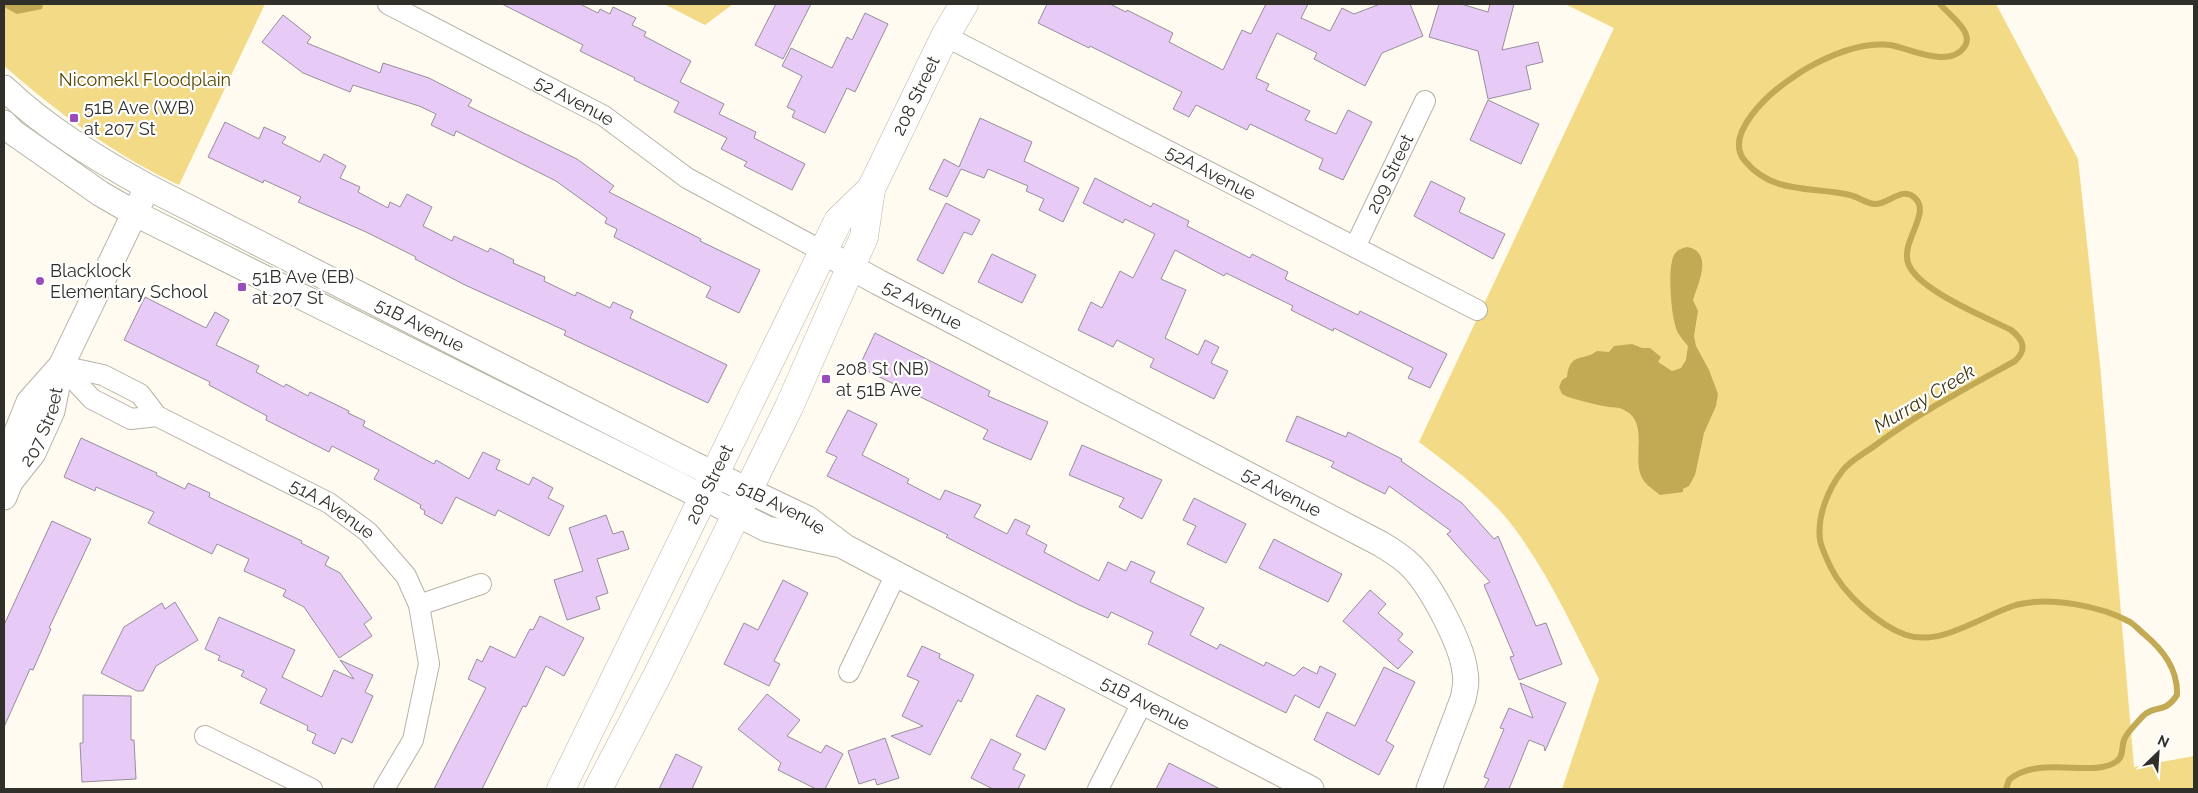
<svg xmlns="http://www.w3.org/2000/svg" width="2198" height="793" font-family="Raleway,sans-serif">
  <rect width="100%" height="100%" fill="#fffbf0"/>
  <g fill="#f2da86">
    <path d="M4,4h261l-86,181c-65,-30 -122,-73 -175,-119z"/>
    <path d="M664,4h69l-28,21z"/>
    <path d="M1565,4h431l82,155 22,206 34,402 60,-11v33h-632l37,-110c-26,-51 -50,-104 -84,-150 -26,-35 -63,-62 -96,-87l195,-414z"/>
  </g>
  <g fill="#c2a954">
    <path d="M4,4h39l-1,5 -25,5 -13,-7z"/>
    <path d="M1687,247c27,5 11,37 6,53l5,11 -4,25 2,10 13,24 9,24 -2,12 -12,27 -9,42 -6,11 -6,3v3l-23,3c-8,-7 -17,-11 -20,-22 -6,-20 8,-52 -16,-63 -4,-3 -9,-2 -15,-3 -13,-2 -27,-6 -41,-10l-6,-3 -3,-7 3,-7 5,-3c3,-26 16,-15 30,-26l12,1 5,-6 18,-2 10,4h8l11,9 -3,5 14,9 9,-3 5,-8 2,-14c-3,-4 -7,-8 -10,-13 -7,-13 -11,-65 -4,-78 3,-5 8,-7 13,-8z"/>
  </g>
  <g fill="none" stroke-linecap="round" stroke-linejoin="round">
    <path stroke="#c2a954" stroke-width="6" d="M1940,4c8,10 34,28 25,42 -15,24 -56,2 -75,-1 -7,-1 -18,0 -26,1 -23,4 -53,18 -72,32 -21,14 -70,56 -47,83 28,34 67,25 105,34 8,2 16,8 24,9 14,2 28,-20 42,-5 14,16 -15,42 -8,64 9,27 78,54 103,67 13,10 16,20 4,31 -49,27 -98,53 -142,86 -10,7 -23,14 -30,23 -15,19 -26,46 -23,70 2,10 7,19 11,28 13,26 47,57 75,67 35,12 77,-20 110,-30 33,-9 85,1 114,17 5,3 10,9 14,12 19,16 34,35 33,61 -13,20 -22,9 -34,21 -6,7 -16,16 -19,24 -3,8 0,16 -7,21 -23,18 -78,-7 -108,19l-3,9"/>
  </g>
  <g fill="#e7cbf6" stroke="#968e9a">
    <path d="M502,4h78l18,9 2,-4 10,5 3,-7 23,11 -4,7 14,7 -2,4 47,25 -11,21 44,22 -5,10 37,18 -2,6 51,26 -13,26 -48,-24 3,-4 -26,-13 6,-11 -53,-26 5,-10 -45,-22 1,-2 -55,-27 3,-6z"/>
    <path d="M776,4h35l-28,55 -28,-14z"/>
    <path d="M1047,4h63l16,8 1,-2 46,23 -4,9 54,28 19,-40 9,4 15,-30h42l-7,14 29,13 12,-23 12,6 26,-10h30l13,32 -41,17 -17,33 -51,-27 3,-6 -40,-20 -21,45 13,6 -3,6 44,21 -5,9 31,14 12,-24 24,12 -29,58 -24,-11 4,-10 -73,-35 -3,6 -51,-25 -7,12 -16,-8 9,-17 -92,-46 -1,2 -51,-25z"/>
    <path d="M1439,4h22l27,8 2,-8h24l-12,46 36,-8 5,20 -17,4 5,23 -43,10 -10,-48 -49,-14z"/>
    <path d="M865,13l23,11 -33,68 -8,-4 -22,45 -33,-16 3,-6 -8,-4 15,-31 -20,-10 9,-18 41,20 15,-31 5,3z"/>
    <path d="M283,15l28,22 -4,6 73,30 3,-10 46,15 43,22 -4,6 109,53 37,27 -5,6 92,47 -1,2 60,29 -21,43 -33,-16 5,-10 -97,-50 3,-8 -12,-6 2,-5 -51,-37 -100,-50 -2,5 -23,-11 5,-11 -17,-8 -66,-21 -3,7 -47,-19 -41,-31z"/>
    <path d="M1488,100l51,24 -18,40 -51,-24z"/>
    <path d="M980,118l52,24 -8,19 55,27 -16,34 -24,-12 5,-11 -18,-8 2,-5 -40,-17 -4,9 -23,-9 -14,28 -18,-8 15,-30 15,8z"/>
    <path d="M225,122l34,17 5,-12 22,10 -4,6 38,19 4,-8 22,12 -6,12 20,9 -2,5 30,16 2,-6 10,5 7,-13 25,13 -9,19 29,15 2,-5 34,16 2,-4 24,12 -1,3 32,14 -1,4 31,15 2,-4 33,16 3,-6 20,9 -3,7 97,47 -19,38 -144,-68 2,-4 -101,-46 -50,-26 1,-2 -50,-25 -68,-30 3,-5 -37,-17 -1,3 -55,-26z"/>
    <path d="M1095,178l56,29 2,-4 36,18 -2,5 63,32 2,-4 36,18 -3,7 73,36 2,-4 87,43 -17,34 -22,-10 5,-10 -79,-40 -1,3 -42,-21 2,-4 -67,-33 -2,3 -49,-26 -14,29 25,11 -21,48 33,17 7,-15 14,7 -8,16 17,8 -14,28 -64,-32 4,-8 -37,-19 -4,7 -35,-17 13,-28 11,6 18,-37 13,7 22,-44 -30,-15 -2,4 -40,-20z"/>
    <path d="M1431,181l34,17 -6,14 46,22 -12,25 -79,-43z"/>
    <path d="M946,203l34,17 -8,15 -8,-3 -21,42 -26,-14z"/>
    <path d="M992,254l44,21 -14,28 -44,-21z"/>
    <path d="M145,297l61,31 9,-16 14,8 -13,25 43,21 -3,6 28,15 2,-3 22,12 2,-4 39,19 -1,2 17,8 -2,5 71,38 2,-4 33,19 14,-27 17,8 -4,9 33,16 4,-8 20,11 -5,10 16,8 -15,30 -51,-26 -3,6 -39,-19 -14,27 -18,-10 1,-3 -5,-3 1,-3 -47,-26 5,-9 -47,-24 -3,6 -63,-32 1,-4 -58,-31 1,-3 -86,-42z"/>
    <path d="M875,333l115,58 -2,5 60,26 -17,38 -48,-21 5,-9 -129,-63z"/>
    <path d="M848,410l29,14 -15,31 47,24 -2,4 33,17 5,-10 36,15 -7,12 33,17 8,-15 15,7 -4,8 21,11 -3,7 55,29 9,-19 18,9 5,-10 24,11 -5,10 54,26 -14,27 27,14 3,-5 44,22 2,-4 28,14 9,-9 14,7 3,-8 16,8 -17,34 -24,-13 -9,18 -138,-69 5,-12 -42,-20 -3,6 -29,-13 -133,-68 2,-2 -121,-59 10,-19 -11,-5z"/>
    <path d="M1297,416l49,21 2,-5 54,27 -1,2 61,42 32,36 4,-3 38,90 10,-3 16,41 -43,16 -9,-23 4,-1 -30,-71 6,-3 -43,-48 4,-3 -62,-45 -4,8 -54,-27 3,-5 -48,-21z"/>
    <path d="M81,438l76,35 -1,2 29,14 3,-6 22,10 -1,4 93,44 -1,2 28,14 -4,8 15,8 32,45 -8,6 8,12 -33,22 -35,-51 -21,-11 3,-6 -42,-19 5,-12 -32,-15 -5,10 -64,-31 6,-11 -58,-25 -1,4 -31,-14z"/>
    <path d="M1082,445l80,35 -20,39 -23,-12 5,-9 -55,-23z"/>
    <path d="M1194,498l52,26 -20,39 -39,-19 9,-18 -13,-6z"/>
    <path d="M606,515l7,19 10,-3 6,18 -32,10 11,34 -12,4 4,12 -33,11 -13,-40 29,-9 -14,-43z"/>
    <path d="M52,521l39,18 -42,89 2,1 -18,41 -3,-1 -26,58v-102z"/>
    <path d="M1274,539l68,35 -14,28 -69,-34z"/>
    <path d="M783,580l25,13 -34,68 6,3 -11,22 -45,-22 20,-41 14,7z"/>
    <path d="M1370,590l16,14 -8,9 25,21 -5,6 15,12 -15,17 -55,-48z"/>
    <path d="M175,602l23,38 -42,26 -13,25h-6l-36,-18 23,-46 38,-24 3,6z"/>
    <path d="M540,616l44,22 -20,38 -18,-10 -20,41 -3,-1 -41,83h-48l52,-101 -18,-9 9,-20 5,3 8,-16 25,12 15,-29 3,1z"/>
    <path d="M219,617l76,33 -13,27 40,20 12,-27 20,9 -14,-19 33,15 -8,17 8,4 -21,47 -10,-5 -7,16 -23,-11 4,-9 -9,-4 1,-4 -48,-23 7,-14 -26,-13 3,-5 -26,-11 2,-4 -15,-7z"/>
    <path d="M922,646l18,8 -1,4 35,17 -13,27 -3,-2 -28,55 -39,-19 32,-10 -21,-10 17,-35 -12,-5z"/>
    <path d="M1384,667l31,15 -29,59 8,5 -15,29 -65,-35 13,-28 28,14z"/>
    <path d="M1520,683l46,20 -21,48 -1,-5 -15,-6 -20,49h-25l5,-10 -5,-2 20,-48 -4,-1 9,-20 24,10z"/>
    <path d="M767,694l33,26 -13,16 34,17 5,-8 17,9 -18,35h-9l-38,-19 3,-7 -43,-34z"/>
    <path d="M83,695l48,1v44h3l2,39 -54,3 -2,-39h3z"/>
    <path d="M1037,695l28,14 -20,41 -29,-14z"/>
    <path d="M885,738l14,40 -22,7 -2,-6 -16,5 -11,-33z"/>
    <path d="M991,739l30,15 -8,15 12,6 -7,14h-25l-22,-11z"/>
    <path d="M676,754l26,13 -10,22h-33z"/>
    <path d="M1169,763l51,26h-64z"/>
  </g>
  <g fill="none" stroke-linecap="round" stroke-linejoin="round">
    <g stroke="#b7b3a6" stroke-width="22">
      <g id="minor">
        <path id="s1" d="M388,4l216,112 83,62 135,73"/>
        <path id="s2" d="M945,36l532,274"/>
        <path id="s3" d="M1355,247l70,-146"/>
        <path id="s4" d="M61,366l42,9 37,19 17,22 172,87 39,29 38,44 13,29 10,59 -16,76 -29,49"/>
        <path d="M61,366l31,33 39,20 26,-3"/>
        <path d="M419,605l62,-21"/>
        <path d="M849,672l47,-98"/>
        <path d="M205,736l107,53"/>
        <path d="M1098,789l45,-88"/>
      </g>
    </g>
    <g stroke="#b7b3a6" stroke-width="27">
      <g id="tertiary">
        <path id="s5" d="M4,88c42,40 93,71 144,99l545,277 115,55 37,28 51,27 415,215"/>
        <path d="M4,123l10,10 87,61 33,19 633,316 69,15"/>
        <path id="s6" d="M822,251l56,31 503,262c9,6 20,12 28,20 21,19 53,80 56,108 2,9 0,18 -2,27l-34,90"/>
        <path d="M10,482l2,-38 17,-42 31,-35"/>
        <path id="s7" d="M4,497l6,-15 23,-29 19,-42 9,-45 81,-168"/>
      </g>
    </g>
    <g stroke="#b7b3a6" stroke-width="29">
      <g id="secondary">
        <path id="s8" d="M561,789l277,-568 33,-32"/>
        <path id="s9" d="M598,789l60,-115 131,-267 75,-170 7,-48 74,-153 19,-32"/>
      </g>
    </g>
    <use href="#minor" stroke="#fff" stroke-width="20"/>
    <use href="#tertiary" stroke="#fff" stroke-width="25"/>
    <use href="#secondary" stroke="#fff" stroke-width="28"/>
  </g>
  <g fill="#9a4bbc" stroke="#fff" stroke-width="2">
    <rect x="69" y="113" width="10" height="10" rx="2.5"/>
    <circle cx="40" cy="281" r="5"/>
    <rect x="237" y="282" width="10" height="10" rx="2.5"/>
    <rect x="821" y="374" width="10" height="10" rx="2.5"/>
  </g>
  <g text-anchor="middle" stroke-width="4.5" stroke-linejoin="round" paint-order="stroke">
    <g font-size="18" fill="#594801" stroke="#fff">
      <text x="145" y="86">Nicomekl Floodplain</text>
    </g>
    <g font-size="18" fill="#302f29" stroke="#fff">
      <text dy="6" stroke="none"><textPath href="#s9" startOffset="765">208 Street</textPath></text>
      <text dy="6" stroke="none"><textPath href="#s1" startOffset="210">52 Avenue</textPath></text>
      <text dy="6" stroke="none"><textPath href="#s2" startOffset="299">52A Avenue</textPath></text>
      <text dy="6" stroke="none"><textPath href="#s3" startOffset="81">209 Street</textPath></text>
      <text dy="6" stroke="none"><textPath href="#s6" startOffset="114">52 Avenue</textPath></text>
      <text dy="6" stroke="none"><textPath href="#s5" startOffset="480">51B Avenue</textPath></text>
      <text dy="6" stroke="none"><textPath href="#s7" startOffset="81">207 Street</textPath></text>
      <text dy="6" stroke="none"><textPath href="#s8" startOffset="339">208 Street</textPath></text>
      <text dy="6" stroke="none"><textPath href="#s6" startOffset="519">52 Avenue</textPath></text>
      <text dy="6" stroke="none"><textPath href="#s5" startOffset="885">51B Avenue</textPath></text>
      <text dy="6" stroke="none"><textPath href="#s4" startOffset="311">51A Avenue</textPath></text>
      <text dy="6" stroke="none"><textPath href="#s5" startOffset="1299">51B Avenue</textPath></text>
    </g>
    <g font-size="18" fill="#302f29" stroke="#fff" text-anchor="start">
      <text x="84" y="114">51B Ave (WB)<tspan x="84" dy="21">at 207 St</tspan></text>
      <text x="50" y="277">Blacklock<tspan x="50" dy="21">Elementary School</tspan></text>
      <text x="252" y="283">51B Ave (EB)<tspan x="252" dy="21">at 207 St</tspan></text>
      <text x="836" y="375">208 St (NB)<tspan x="836" dy="21">at 51B Ave</tspan></text>
    </g>
    <g font-size="19" font-style="italic" fill="#403510" stroke="#fff">
      <text transform="translate(1924 398) rotate(-31)" y="7">Murray Creek</text>
    </g>
  </g>
  <rect width="2198" height="793" fill="none" stroke="#302f29" stroke-width="10"/>
  <g transform="translate(2158 753) rotate(25)" stroke="#ffffff" stroke-width="4" paint-order="stroke">
  <path d="M0-4L9 19L0 12L-9 19Z" fill="#302f29"/>
  <text y="-8" font-size="14" font-weight="bold" text-anchor="middle" fill="#302f29">N</text>
  </g>
</svg>
